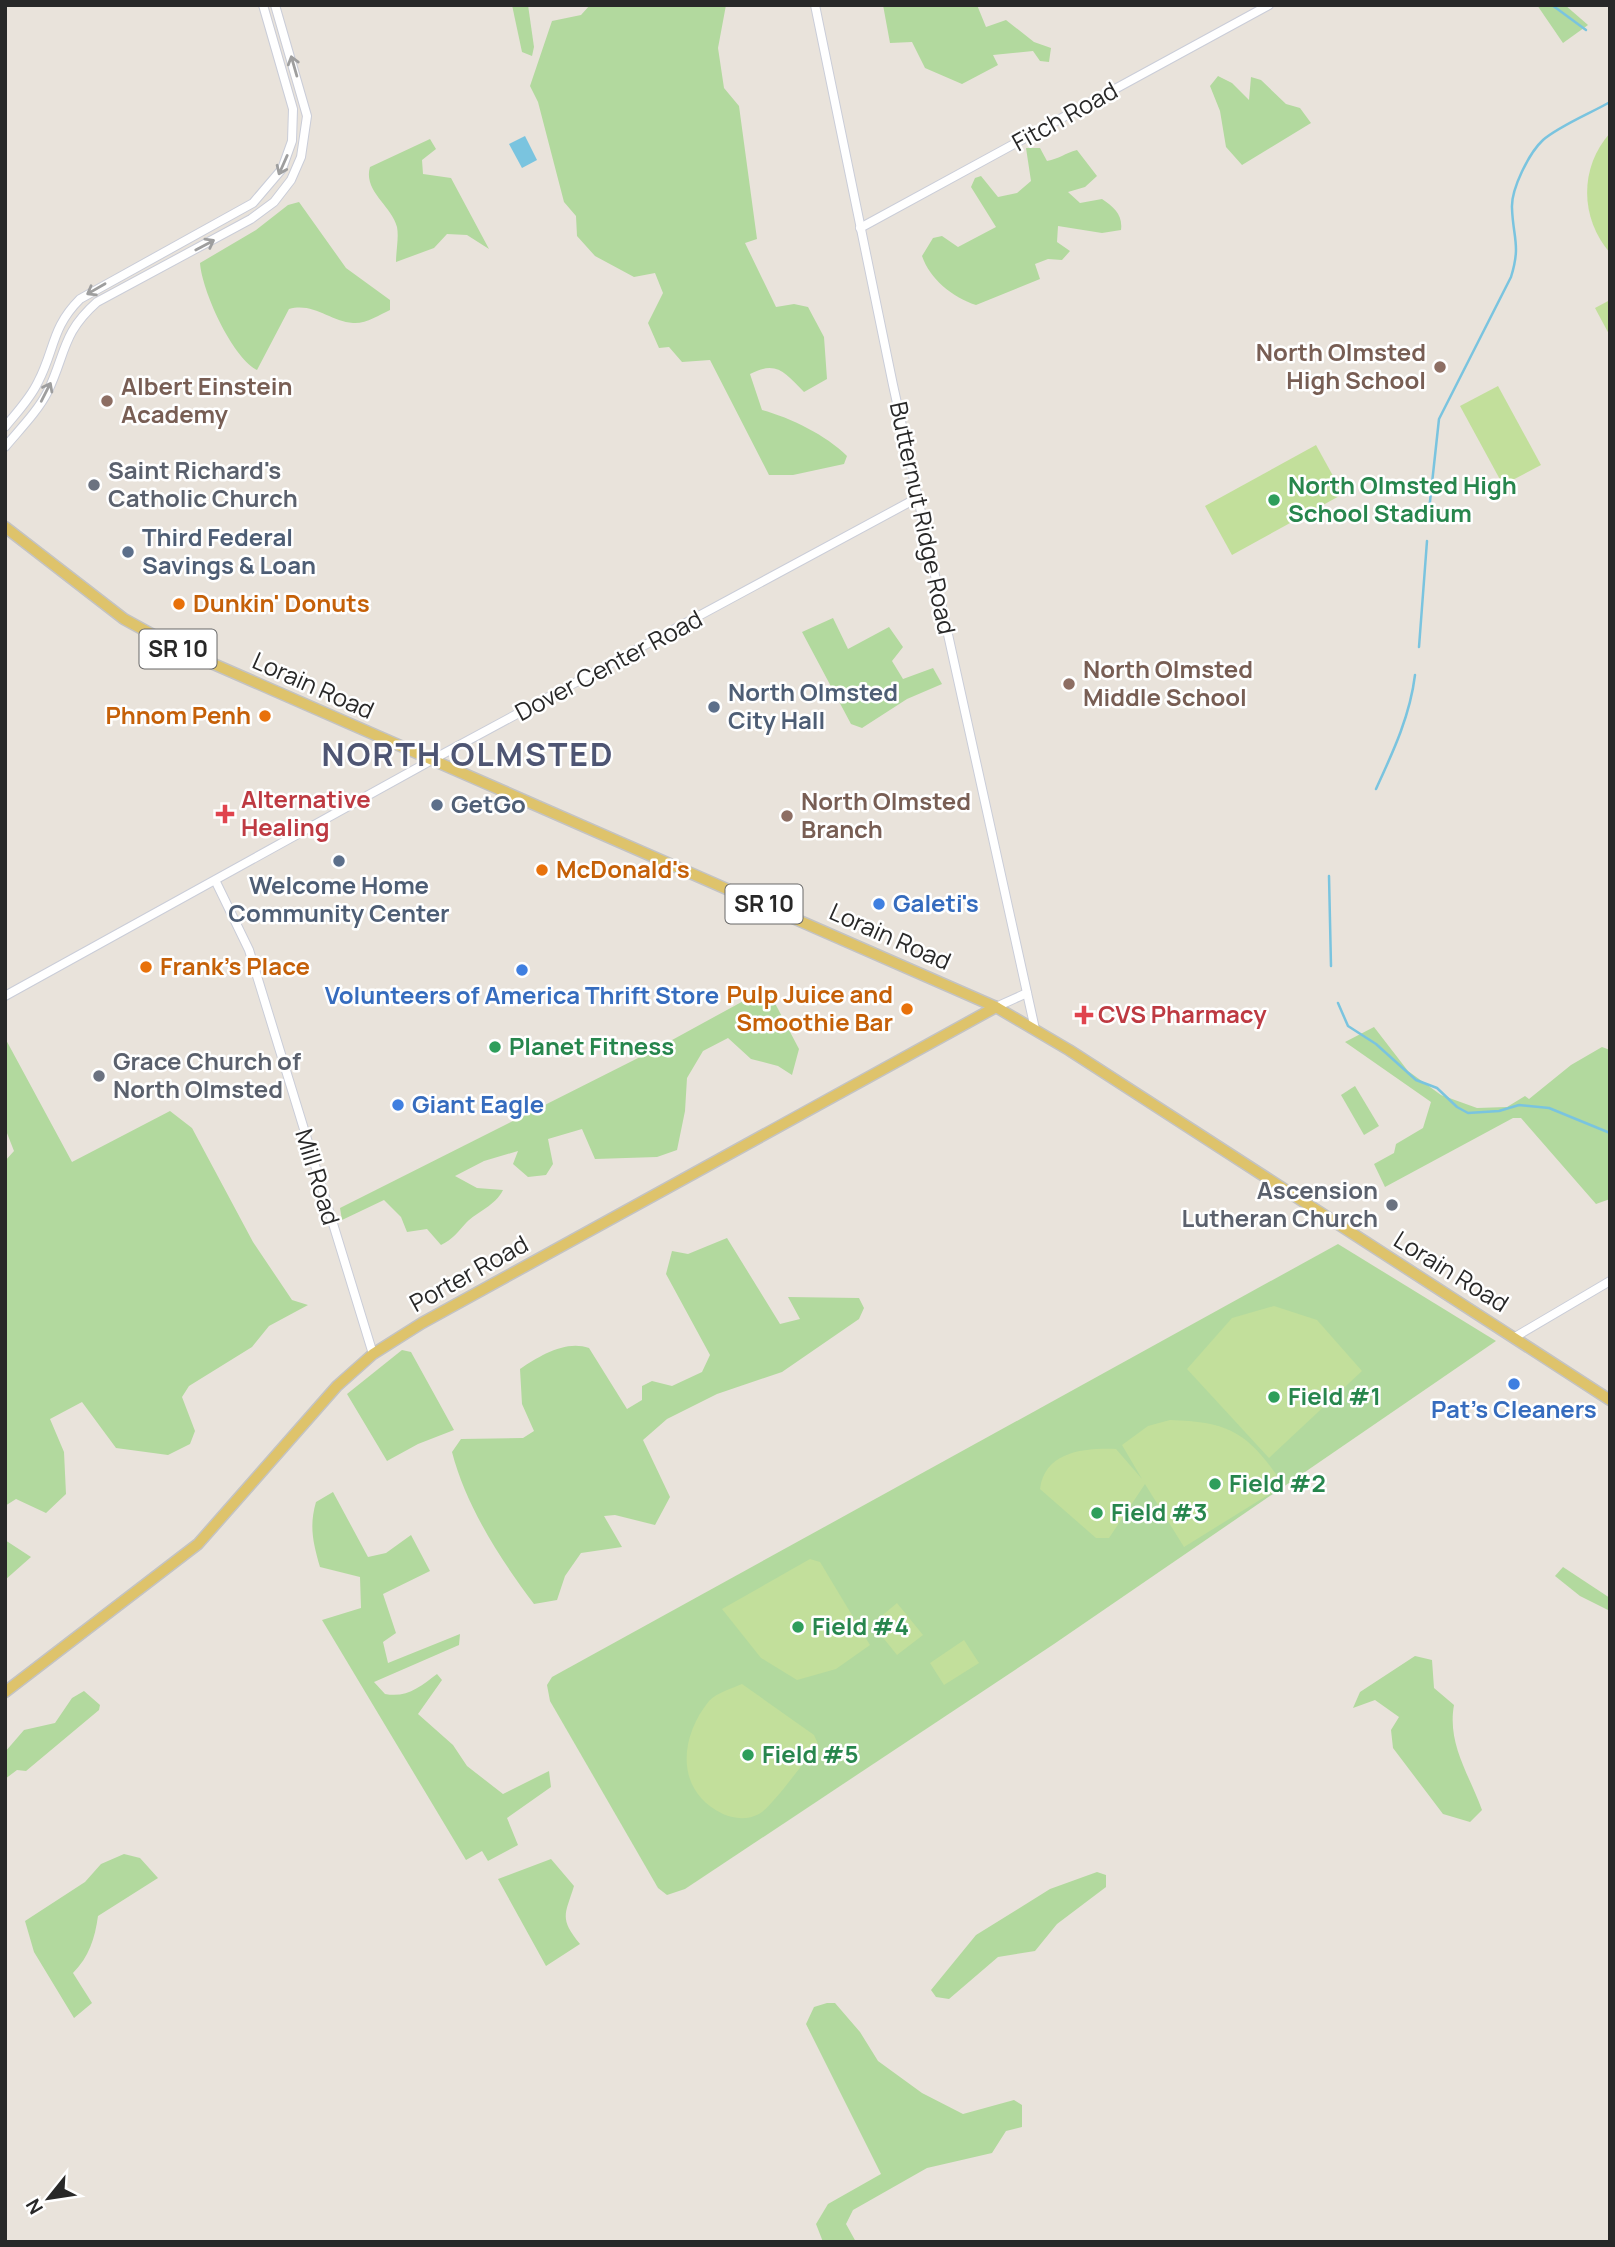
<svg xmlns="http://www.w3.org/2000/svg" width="1615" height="2247" font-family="Manrope,sans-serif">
  <rect width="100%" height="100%" fill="#e9e3db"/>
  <g fill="#b2d99e">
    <path d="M512,5h16l6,42 -2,9 -10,-4z"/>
    <path d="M590,5h136l-8,43 6,40 15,18 18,133 -12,4 31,64 18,-3 14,3 16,30 3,42 -23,13c-19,-19 -27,-32 -54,-18l12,36c29,8 64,25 85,46l-3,8 -51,11h-24l-59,-115 -28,2 -13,-15 -10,1 -11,-25 15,-30 -8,-20 -21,4 -39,-21 -18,-20 -1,-20 -12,-14 -26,-100 -8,-16 22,-65 29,-6z"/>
    <path d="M883,5h94l9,22 20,-7 28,22 17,6 -2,14 -9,-1 -7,-10 -40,4 5,10 -36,19 -37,-16 -13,-26 -22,1z"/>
    <path d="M1537,5h28l23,20 -25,18z"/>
    <path d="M1218,76l14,7 17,17 2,-23 10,3 25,24 14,4 11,15 -69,42 -16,-18 -6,-36 -10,-25z"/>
    <path d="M430,139l6,10 -14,11 1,14 28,4 38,71 -22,-14 -20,-1 -13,14 -38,14c0,-11 3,-25 1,-35 -6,-22 -34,-36 -27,-60z"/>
    <path d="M1026,148h14l7,13c12,-2 18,-8 30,-11l20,26 -12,11 -17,5 12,11 22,-4c12,8 21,16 19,31l-19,3 -44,-7 -1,16 13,9 -8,9 -14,-1 -13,5 5,15 -64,26c-24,-8 -46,-26 -54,-49l11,-18 9,-2 16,11 38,-20 -25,-40 4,-9 6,-2 17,21 19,-4 14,-12z"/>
    <path d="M299,202l47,66 44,32v10c-11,5 -24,14 -37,13 -23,-2 -40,-21 -64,-14l-32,61c-25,-13 -55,-79 -57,-107l56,-33 32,-25z"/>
    <path d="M833,618l15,31 41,-22 14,20 -11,14 11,18 30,-11 9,16 -35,15 -45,29 -11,-4 -49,-92z"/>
    <path d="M767,988l32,61 -7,26 -14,-9 -27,-7 -23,-21 -25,13 -16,27 -2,33 -8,39 -20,7 -62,2 -13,-30 -34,10 5,25 -7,11 -18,2 -15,-13 5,-13 -34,10 -29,15 22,12 26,2c-8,16 -25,21 -37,33 -9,10 -13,16 -25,22l-14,-16 -20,3 -6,-15 -17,-17 -42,20 -2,-12 312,-157z"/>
    <path d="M1374,1027l34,44 33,24 36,13 30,-1 18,-11 4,3 42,-34 31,-18 8,3v149l-14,5 -75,-86h-8l-128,69 -11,-23 20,-11 2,-9 27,-16 8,-26 -86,-60z"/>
    <path d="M5,1038l67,124 98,-51 22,17 61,114 39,58 16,5 -39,21 -17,21 -63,39 -7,11 13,34 -5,13 -22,11 -52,-7 -34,-46 -32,17 14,33 2,42 -20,19 -30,-14 -11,7v-345l9,-10 -9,-23z"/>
    <path d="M1355,1086l24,40 -15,9 -23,-40z"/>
    <path d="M727,1238l53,86 20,-5 -12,-22 71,1 5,10 -5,11 -77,53 -65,22 -50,25 -24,21 27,57 -15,28 -40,-10 -11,1 18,31 -41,6 -16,23 -8,24 -23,4c-34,-45 -68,-98 -82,-152l9,-13 62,-1 11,-7 -12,-27 -2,-35c20,-13 45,-29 69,-21l38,61 15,-9v-14l10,-5 20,5 30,-14 8,-17 -44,-81 6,-23 16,3z"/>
    <path d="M1338,1244l158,97 -442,303 -369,245 -18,6 -9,-7 -108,-187 -3,-16 5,-8z"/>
    <path d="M402,1350l9,2 43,78 -36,14 -31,17 -40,-67z"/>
    <path d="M333,1492l35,65 18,-4 25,-18 19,36 -47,23 13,39 -13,9 5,21 72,-29 -1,11 -85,37 11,12c22,4 35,-7 52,-20l5,6 -24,34 35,31 14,21 36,28 46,-23 2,16 -44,31 11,27 -30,16 -6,-10 -16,9 -144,-240 39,-12 -1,-31 -40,-10c-7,-24 -11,-41 -4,-65z"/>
    <path d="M5,1540l26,17 -26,23z"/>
    <path d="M1563,1567l47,31v13l-30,-15 -25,-20z"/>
    <path d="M1415,1656l17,4 2,28 20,17c-7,39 15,69 28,105l-12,12 -27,-8 -50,-66 -2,-18 8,-13 -24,-17 -22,8 7,-16z"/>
    <path d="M84,1691l16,14 -1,5 -73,61 -9,-1 -12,9v-27l19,-22 31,-7 17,-25z"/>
    <path d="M124,1854l16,4 18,20 -60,38c-3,22 -9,41 -25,57l19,30 -18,15 -40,-66 -9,-31 60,-39 16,-18z"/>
    <path d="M551,1859l23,27c-9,29 -15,32 6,58l-34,22 -48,-87z"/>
    <path d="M1097,1872l9,3v12l-49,37 -22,27 -37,6 -49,42 -13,-2 -5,-7 45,-55 74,-46z"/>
    <path d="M827,2003h8l25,29 18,29 44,32 41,21 51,-14 8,5v22l-16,4 -14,22 -65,15 -74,42 -7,14 10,18h-33l-7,-18 12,-20 53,-30 -75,-150 8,-17z"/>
  </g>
  <g fill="#c2df9b">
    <path d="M1610,133v120c-30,-35 -31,-85 0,-120z"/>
    <path d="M1610,300v36l-15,-28z"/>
    <path d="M1498,386l43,79 -38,20 -43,-79z"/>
    <path d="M1316,445l27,49 -111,61 -27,-49z"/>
    <path d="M1274,1306l43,14 45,51 -93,87 -82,-89 45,-51z"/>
    <path d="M1170,1420c63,2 78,14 114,65l-100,62 -39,-63 -36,54h-13l-56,-49c5,-38 45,-41 76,-40l26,30 -20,-34 26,-19z"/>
    <path d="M810,1559l10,3 50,83 -34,24 -39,11 -36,-22 -39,-49z"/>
    <path d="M897,1603l26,32 -26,20 -25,-31z"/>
    <path d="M964,1640l15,23 -35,22 -14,-22z"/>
    <path d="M742,1684l72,51 4,9c-12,15 -46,63 -59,70 -11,6 -25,5 -36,0 -48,-23 -44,-76 -14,-113 7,-8 24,-13 33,-17z"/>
  </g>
  <path fill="#7ac4df" d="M525,136l12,24 -15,8 -13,-24z"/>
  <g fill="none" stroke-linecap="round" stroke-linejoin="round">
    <g stroke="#7ac4df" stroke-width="2.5">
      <path d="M1552,5l34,25"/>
      <path d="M1428,520l11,-101 72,-142c10,-32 2,-39 1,-69 -1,-19 17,-55 31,-68 16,-14 48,-27 67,-38"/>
      <path d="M1419,647l8,-106"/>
      <path d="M1376,789c17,-37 34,-73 39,-114"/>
      <path d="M1329,876l2,90"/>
      <path d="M1338,1003l10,23 28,18 40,36 21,8 20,19 11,6 31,-2 20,-6 30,3 61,25"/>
    </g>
    <g stroke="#cacdd8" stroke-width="10">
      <g id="minor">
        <path d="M815,5l78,380 142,644"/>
        <path d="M860,228l409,-223"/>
        <path d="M5,427c12,-15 25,-28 33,-45 17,-32 13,-54 42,-83l173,-96 29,-34 10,-28 1,-32 -30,-104"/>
        <path d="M5,447c15,-18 33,-36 43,-56 18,-38 14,-58 49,-89l154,-83 23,-17 17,-22 10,-23 6,-41 -32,-111"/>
        <path d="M216,882l33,68 124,404"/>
        <path d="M5,996l425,-235 489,-264"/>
        <path d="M996,1007l31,-14"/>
        <path d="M1515,1337l95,-56"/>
      </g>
    </g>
    <g stroke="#c3c3c3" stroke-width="13">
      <g id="major">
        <path d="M5,527l119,92 53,29 819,359 73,43 541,350"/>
        <path d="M5,1692l193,-148 139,-158 36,-32 49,-31 574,-316"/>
      </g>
    </g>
    <use href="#minor" stroke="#fff" stroke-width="8"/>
    <use href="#major" stroke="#dec36b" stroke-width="10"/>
  </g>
  <defs><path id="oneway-shaft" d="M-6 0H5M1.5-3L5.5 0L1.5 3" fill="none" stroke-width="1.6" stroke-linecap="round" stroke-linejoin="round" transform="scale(1.75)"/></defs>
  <g stroke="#9e9e9e">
    <use href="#oneway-shaft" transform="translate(294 66) rotate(-106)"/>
    <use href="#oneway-shaft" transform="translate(283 165) rotate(114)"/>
    <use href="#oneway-shaft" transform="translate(205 245) rotate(-28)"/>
    <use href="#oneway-shaft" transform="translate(96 289) rotate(150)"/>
    <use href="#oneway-shaft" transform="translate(46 392) rotate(-63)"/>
  </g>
  <g fill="#8d6e63" stroke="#fff" stroke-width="2.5">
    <circle cx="1440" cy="367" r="7"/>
    <circle cx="107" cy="401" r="7"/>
    <circle cx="1069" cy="684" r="7"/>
    <circle cx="787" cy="816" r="7"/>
  </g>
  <g fill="#6b7280" stroke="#fff" stroke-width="2.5">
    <circle cx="94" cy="485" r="7"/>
    <circle cx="99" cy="1076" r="7"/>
    <circle cx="1392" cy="1205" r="7"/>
  </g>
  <g fill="#2e9e5b" stroke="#fff" stroke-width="2.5">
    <circle cx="1274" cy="500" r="7"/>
    <circle cx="495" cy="1047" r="7"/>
    <circle cx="1274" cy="1397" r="7"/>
    <circle cx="1215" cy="1484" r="7"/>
    <circle cx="1097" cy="1513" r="7"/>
    <circle cx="798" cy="1627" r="7"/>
    <circle cx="748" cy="1755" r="7"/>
  </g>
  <g fill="#5c6f8a" stroke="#fff" stroke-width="2.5">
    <circle cx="128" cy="552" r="7"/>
    <circle cx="714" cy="707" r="7"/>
    <circle cx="437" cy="805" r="7"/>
    <circle cx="339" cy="861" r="7"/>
  </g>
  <g fill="#e8710a" stroke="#fff" stroke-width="2.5">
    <circle cx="179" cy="604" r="7"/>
    <circle cx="265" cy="716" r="7"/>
    <circle cx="542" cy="870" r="7"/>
    <circle cx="146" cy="967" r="7"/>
    <circle cx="907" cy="1009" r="7"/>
  </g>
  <g fill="#e0444e" stroke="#fff" stroke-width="2.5">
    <path d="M221.5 803.5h7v7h7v7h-7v7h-7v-7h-7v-7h7z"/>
    <path d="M1080.5 1004.5h7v7h7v7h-7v7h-7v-7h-7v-7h7z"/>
  </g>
  <g fill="#3f7fe0" stroke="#fff" stroke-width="2.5">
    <circle cx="879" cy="904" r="7"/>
    <circle cx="522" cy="970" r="7"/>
    <circle cx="398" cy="1105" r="7"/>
    <circle cx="1514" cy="1384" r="7"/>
  </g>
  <g text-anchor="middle" stroke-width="5" stroke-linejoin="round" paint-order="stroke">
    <g fill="#fff" stroke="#686868" stroke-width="2">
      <rect x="139.5" y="629.5" width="77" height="39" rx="5"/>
      <rect x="725.5" y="884.5" width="77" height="39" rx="5"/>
    </g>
    <g font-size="23" font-weight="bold" fill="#282828">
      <text x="178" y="657">SR 10</text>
      <text x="764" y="912">SR 10</text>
    </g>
    <g font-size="24" fill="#282828" stroke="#fff">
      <text transform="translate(1065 117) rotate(-29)" y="8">Fitch Road</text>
      <text transform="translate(922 518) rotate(78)" y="8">Butternut Ridge Road</text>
      <text transform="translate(609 666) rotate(-28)" y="8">Dover Center Road</text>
      <text transform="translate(313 686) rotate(24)" y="8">Lorain Road</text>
      <text transform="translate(890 937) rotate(24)" y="8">Lorain Road</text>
      <text transform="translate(317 1177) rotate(73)" y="8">Mill Road</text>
      <text transform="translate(1451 1272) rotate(32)" y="8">Lorain Road</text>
      <text transform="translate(469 1274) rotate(-29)" y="8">Porter Road</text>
    </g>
    <g font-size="24" font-weight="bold" fill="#785e54" stroke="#fff" text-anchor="start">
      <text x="1426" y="361" text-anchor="end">North Olmsted<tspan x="1426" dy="28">High School</tspan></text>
      <text x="121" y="395">Albert Einstein<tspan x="121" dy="28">Academy</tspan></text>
      <text x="1083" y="678">North Olmsted<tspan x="1083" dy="28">Middle School</tspan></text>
      <text x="801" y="810">North Olmsted<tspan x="801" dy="28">Branch</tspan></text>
    </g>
    <g font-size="24" font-weight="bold" fill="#5b616d" stroke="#fff" text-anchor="start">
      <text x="108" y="479">Saint Richard's<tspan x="108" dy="28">Catholic Church</tspan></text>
      <text x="113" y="1070">Grace Church of<tspan x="113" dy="28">North Olmsted</tspan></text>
      <text x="1378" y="1199" text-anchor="end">Ascension<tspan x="1378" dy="28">Lutheran Church</tspan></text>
    </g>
    <g font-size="24" font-weight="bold" fill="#27864d" stroke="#fff" text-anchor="start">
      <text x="1288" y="494">North Olmsted High<tspan x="1288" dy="28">School Stadium</tspan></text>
      <text x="509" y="1055">Planet Fitness</text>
      <text x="1288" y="1405">Field #1</text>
      <text x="1229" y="1492">Field #2</text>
      <text x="1111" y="1521">Field #3</text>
      <text x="812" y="1635">Field #4</text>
      <text x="762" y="1763">Field #5</text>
    </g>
    <g font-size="24" font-weight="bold" fill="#4e5e75" stroke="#fff" text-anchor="start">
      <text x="142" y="546">Third Federal<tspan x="142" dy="28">Savings &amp; Loan</tspan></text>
      <text x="728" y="701">North Olmsted<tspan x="728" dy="28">City Hall</tspan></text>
      <text x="451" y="813">GetGo</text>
      <text x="339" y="894" text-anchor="middle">Welcome Home<tspan x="339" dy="28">Community Center</tspan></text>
    </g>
    <g font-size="24" font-weight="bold" fill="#c56008" stroke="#fff" text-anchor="start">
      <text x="193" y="612">Dunkin' Donuts</text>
      <text x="251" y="724" text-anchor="end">Phnom Penh</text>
      <text x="556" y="878">McDonald's</text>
      <text x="160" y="975">Frank's Place</text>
      <text x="893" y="1003" text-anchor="end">Pulp Juice and<tspan x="893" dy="28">Smoothie Bar</tspan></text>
    </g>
    <g font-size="24" font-weight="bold" fill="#be3a42" stroke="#fff" text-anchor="start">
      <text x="241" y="808">Alternative<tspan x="241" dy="28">Healing</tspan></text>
      <text x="1098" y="1023">CVS Pharmacy</text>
    </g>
    <g font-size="24" font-weight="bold" fill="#366cbe" stroke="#fff" text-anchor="start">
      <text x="893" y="912">Galeti's</text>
      <text x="522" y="1004" text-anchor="middle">Volunteers of America Thrift Store</text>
      <text x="412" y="1113">Giant Eagle</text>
      <text x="1514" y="1418" text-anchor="middle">Pat's Cleaners</text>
    </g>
    <g font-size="32" font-weight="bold" letter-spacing="2" fill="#4e5573" stroke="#fff">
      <text x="468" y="766">NORTH OLMSTED</text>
    </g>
  </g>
  <rect width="1615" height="2247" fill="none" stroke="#282828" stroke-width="14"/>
  <g transform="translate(49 2198) rotate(240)" stroke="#ffffff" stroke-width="5" paint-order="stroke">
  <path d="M0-5L12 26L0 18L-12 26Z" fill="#282828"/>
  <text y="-10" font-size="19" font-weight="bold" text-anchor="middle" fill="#282828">N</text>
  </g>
</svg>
